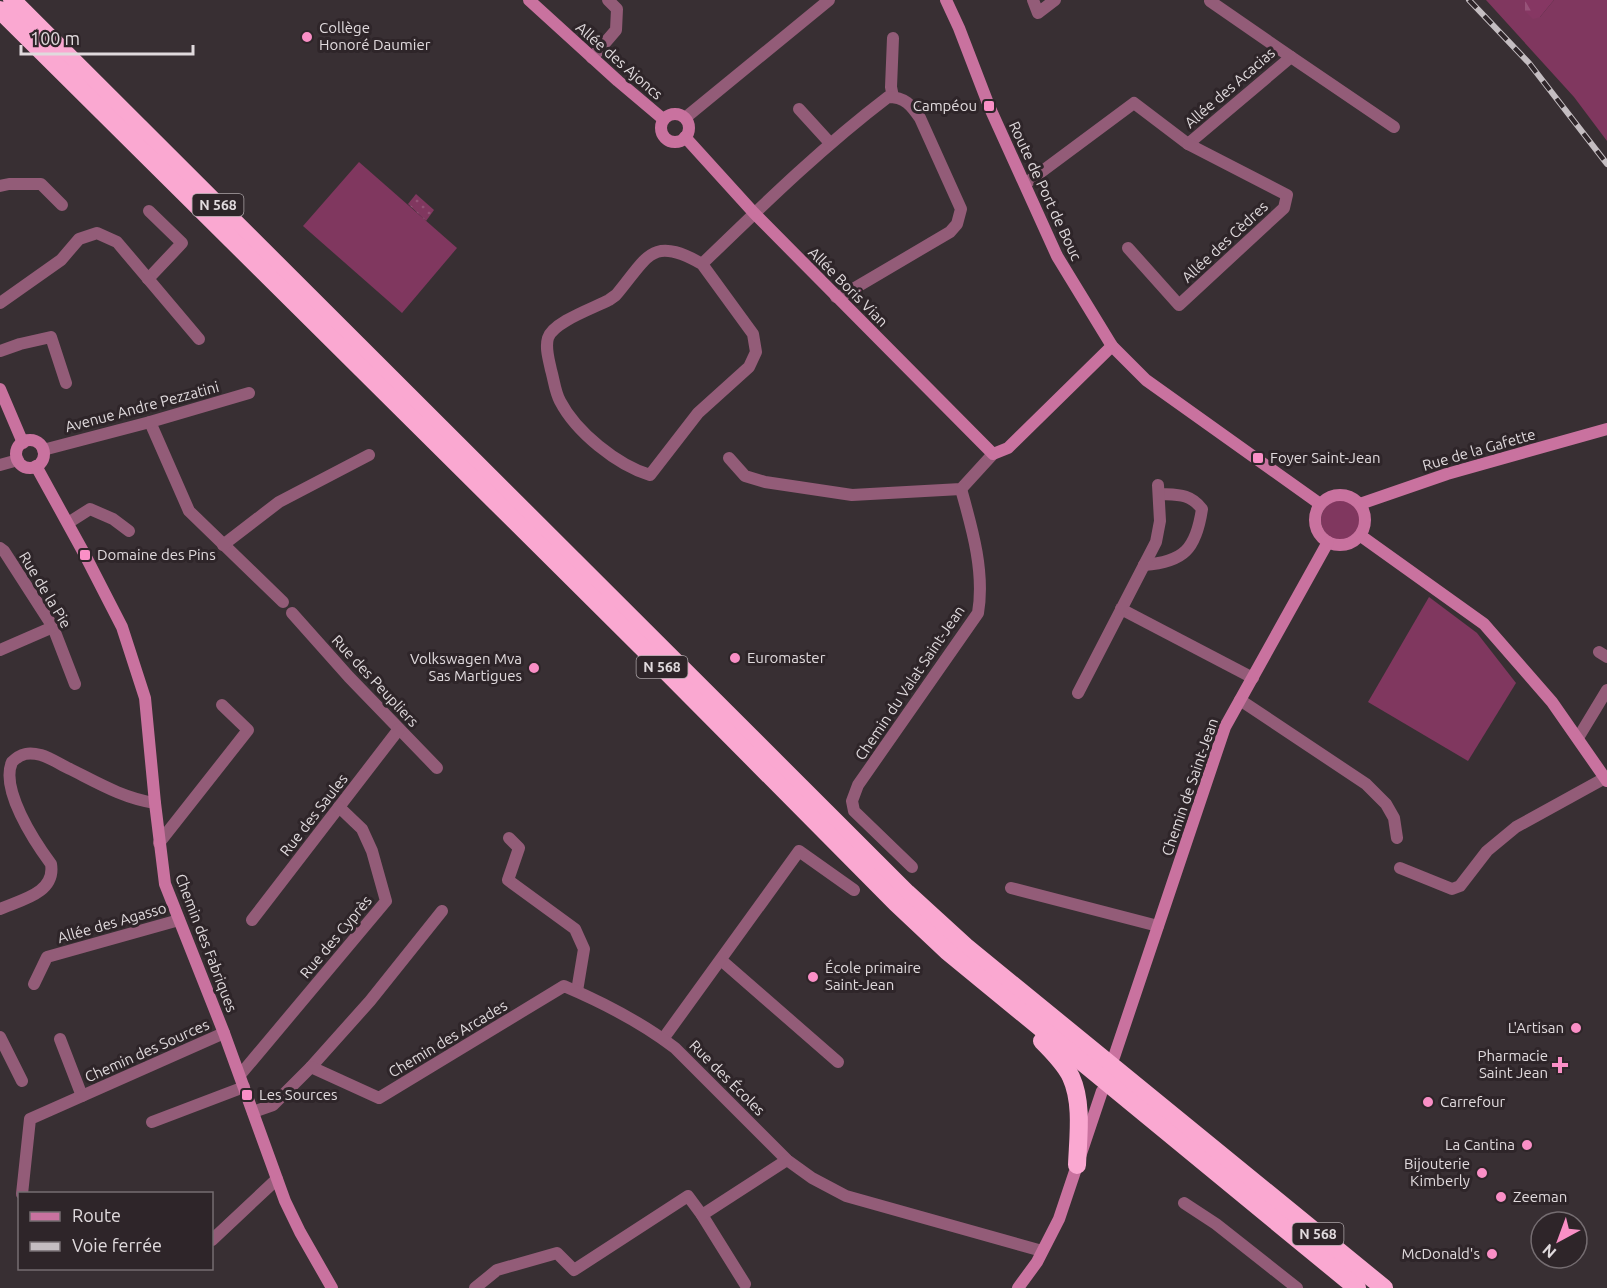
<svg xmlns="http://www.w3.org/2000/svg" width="1607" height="1288" font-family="Ubuntu,sans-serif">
  <defs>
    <pattern id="forest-firs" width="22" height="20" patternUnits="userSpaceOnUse" patternTransform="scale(1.5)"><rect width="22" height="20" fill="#863763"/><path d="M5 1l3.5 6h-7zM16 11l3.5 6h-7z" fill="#975379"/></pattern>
    <pattern id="park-dots" width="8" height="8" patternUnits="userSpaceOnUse" patternTransform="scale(1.5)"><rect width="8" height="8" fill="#80375f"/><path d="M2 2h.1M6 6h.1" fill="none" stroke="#925376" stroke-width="1.8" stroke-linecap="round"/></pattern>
  </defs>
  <rect width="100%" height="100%" fill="#382f33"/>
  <g fill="#80375f">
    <path d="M1486,0h39l15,17 14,-17h53v141l-33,-44z"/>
    <path d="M359,162l98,86 -55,65 -99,-87z"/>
    <circle cx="1341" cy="520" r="20"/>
    <path d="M1429,597l48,36 39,50 -48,78 -100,-59z"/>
  </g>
  <path fill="url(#forest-firs)" d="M1525,0h29l-14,17 -7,2 -8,-8z"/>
  <path fill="url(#park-dots)" d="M416,194l18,16 -8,11 -18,-17z"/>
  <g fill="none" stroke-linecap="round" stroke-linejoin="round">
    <g stroke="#935c78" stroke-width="12">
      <path d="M1033,0l5,13 17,-13"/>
      <path d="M1291,57l103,70"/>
      <path d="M592,58l24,-28 1,-21 -9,-9"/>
      <path d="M893,97l-2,-10 2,-49"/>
      <path d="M799,109l31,34"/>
      <path d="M685,118l144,-118"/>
      <path d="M1025,184l109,-81 54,41 103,-87 -81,-56"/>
      <path d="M0,186l9,-2h32l21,21"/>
      <path d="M1128,248l51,57 105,-97 3,-13 -99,-51"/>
      <path d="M702,264c-51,-29 -54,-7 -86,31l-7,5c-15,8 -56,22 -61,38 -3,10 1,22 3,32 3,10 4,22 9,31 16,31 57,64 90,74l48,-62 51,-46 7,-15 -3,-18 -51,-70c60,-58 119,-116 186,-167 17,0 23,8 32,21l41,91 -4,15 -7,8 -107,63 -7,2"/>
      <path d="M148,279l34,-36 -33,-32"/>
      <path d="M0,303l61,-43 18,-21 18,-6 20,9 82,97"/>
      <path d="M0,351l20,-7 31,-7 15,46"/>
      <path d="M150,422l39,89 94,91"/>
      <path d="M43,450l107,-28 99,-29"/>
      <path d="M729,458l16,18 20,6 87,13 109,-6 32,-35"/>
      <path d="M0,465l18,-5"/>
      <path d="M68,523l22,-14 23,10 16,12"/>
      <path d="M223,545l56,-43 90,-47"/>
      <path d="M0,548l4,3 49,76 22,57"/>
      <path d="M1144,565c40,-3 52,-16 58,-56 -12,-16 -25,-14 -43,-15"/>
      <path d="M1121,609l132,69"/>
      <path d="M292,613l57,64 88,91"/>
      <path d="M0,650l53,-23"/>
      <path d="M1599,652l8,5"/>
      <path d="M1078,693l78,-151 4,-21 -2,-36"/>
      <path d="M1240,700l126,84 20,20 8,14 3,20"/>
      <path d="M1578,738l29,-48"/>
      <path d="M509,838l10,10 -11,32 67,49 9,20 -7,42"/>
      <path d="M159,843l89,-113 -26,-25"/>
      <path d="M912,867l-58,-56 -2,-10 6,-16 120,-172c7,-41 -6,-85 -17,-124"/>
      <path d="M1400,868l52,21 8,-3 27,-35 29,-24 89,-49"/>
      <path d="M1011,888l147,38"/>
      <path d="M0,909c21,-9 56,-16 51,-45 -17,-23 -51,-75 -39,-102 9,-9 17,-10 29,-7 10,3 20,10 29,14 28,14 53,29 85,34"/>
      <path d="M252,920l147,-191"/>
      <path d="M721,960l117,102"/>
      <path d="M34,984l13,-27 132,-37"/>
      <path d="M0,1037l22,44"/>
      <path d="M60,1039l22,57"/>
      <path d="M663,1039l136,-188 55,39"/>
      <path d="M311,1067l59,-66 72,-90"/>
      <path d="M240,1075l146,-174 -14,-50 -10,-22 -23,-22"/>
      <path d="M253,1112l20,-7 38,-38 68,31 185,-112c40,17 77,36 111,62l112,112 25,18 34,18 196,55"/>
      <path d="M152,1122l92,-35"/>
      <path d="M22,1194l8,-75 194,-86"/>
      <path d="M1184,1203l32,21 81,64"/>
      <path d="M702,1215l43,69"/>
      <path d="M212,1240l65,-61"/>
      <path d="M475,1288l22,-18 60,-17 17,17 114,-74 14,19 85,-55"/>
    </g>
    <g stroke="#c9729f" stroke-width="12">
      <path d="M529,0l89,81 45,38"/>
      <path d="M946,0l13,28 30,78 68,150 55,90 34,34 174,124"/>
      <circle cx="675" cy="128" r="14"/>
      <path d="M685,137l69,76 239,241 15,-6 104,-102"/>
      <path d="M0,389l23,54"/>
      <circle cx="30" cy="454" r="14"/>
      <path d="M36,466l49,89 37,72 23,71 10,105 10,81 59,149 61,168 15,31 32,56"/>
      <circle cx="1340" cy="520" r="25"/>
      <path d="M1360,504l87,-30 160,-45"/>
      <path d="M1361,536l123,88 68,78 55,79"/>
      <path d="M1114,1057l111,-330 103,-185"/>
      <path d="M1018,1288l19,-26 22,-43 43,-128"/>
    </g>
    <g stroke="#faa8d1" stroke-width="18">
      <path d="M12,0l895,893 58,53 419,342"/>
      <path d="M0,10l667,662 229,231 51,48 410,337"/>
      <path d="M1042,1041c10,10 23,23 29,36 12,26 7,61 6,88"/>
    </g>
    <g stroke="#c4bdc1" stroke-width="6">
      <path id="rail" d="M1469,0l60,63 78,101"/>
    </g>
    <use href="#rail" stroke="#2e2529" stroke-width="4" stroke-dasharray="11" stroke-linecap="butt"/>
  </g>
  <g fill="#fa8fc6" stroke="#2e2529" stroke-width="2">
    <circle cx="307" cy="37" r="6"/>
    <rect x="983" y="100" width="12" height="12" rx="3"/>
    <rect x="1252" y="452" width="12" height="12" rx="3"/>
    <rect x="79" y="549" width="12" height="12" rx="3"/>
    <circle cx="735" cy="658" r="6"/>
    <circle cx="534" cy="668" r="6"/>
    <circle cx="813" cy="977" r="6"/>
    <circle cx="1576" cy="1028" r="6"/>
    <path d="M1557 1056h6v6h6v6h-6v6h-6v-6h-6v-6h6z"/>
    <rect x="241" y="1089" width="12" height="12" rx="3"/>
    <circle cx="1428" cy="1102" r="6"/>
    <circle cx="1527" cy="1145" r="6"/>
    <circle cx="1482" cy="1173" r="6"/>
    <circle cx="1501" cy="1197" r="6"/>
    <circle cx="1492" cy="1254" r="6"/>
  </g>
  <g text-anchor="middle" stroke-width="6" stroke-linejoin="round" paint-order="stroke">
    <g fill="#2e2529" stroke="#aba4a7" stroke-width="1.5">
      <rect x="192.5" y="194" width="51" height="22" rx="4.5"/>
      <rect x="636.5" y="656" width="51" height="22" rx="4.5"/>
      <rect x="1292.5" y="1223" width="51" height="22" rx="4.5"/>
    </g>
    <g font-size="14" font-weight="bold" fill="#e0dadd">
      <text x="218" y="210">N 568</text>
      <text x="662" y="672">N 568</text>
      <text x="1318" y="1239">N 568</text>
    </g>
    <g font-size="15" fill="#e0dadd" stroke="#2e2529" text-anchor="start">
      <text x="319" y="33">Collège<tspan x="319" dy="17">Honoré Daumier</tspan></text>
      <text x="977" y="111" text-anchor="end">Campéou</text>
      <text x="1270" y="463">Foyer Saint-Jean</text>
      <text x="97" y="560">Domaine des Pins</text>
      <text x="747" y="663">Euromaster</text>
      <text x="522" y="664" text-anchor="end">Volkswagen Mva<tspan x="522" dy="17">Sas Martigues</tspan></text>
      <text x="825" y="973">École primaire<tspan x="825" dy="17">Saint-Jean</tspan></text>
      <text x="1564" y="1033" text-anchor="end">L'Artisan</text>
      <text x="1548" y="1061" text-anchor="end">Pharmacie<tspan x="1548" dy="17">Saint Jean</tspan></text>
      <text x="259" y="1100">Les Sources</text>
      <text x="1440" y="1107">Carrefour</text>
      <text x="1515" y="1150" text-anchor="end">La Cantina</text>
      <text x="1470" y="1169" text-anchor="end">Bijouterie<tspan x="1470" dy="17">Kimberly</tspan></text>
      <text x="1513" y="1202">Zeeman</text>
      <text x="1480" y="1259" text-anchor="end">McDonald's</text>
    </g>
    <g font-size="15" fill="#e0dadd" stroke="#2e2529">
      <text transform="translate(619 61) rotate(41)" y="5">Allée des Ajoncs</text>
      <text transform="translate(1230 88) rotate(-41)" y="5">Allée des Acacias</text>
      <text transform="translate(1045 191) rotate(65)" y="5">Route de Port de Bouc</text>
      <text transform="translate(1225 242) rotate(-43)" y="5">Allée des Cèdres</text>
      <text transform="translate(848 287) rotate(45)" y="5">Allée Boris Vian</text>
      <text transform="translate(142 407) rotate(-15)" y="5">Avenue Andre Pezzatini</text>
      <text transform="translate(1479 450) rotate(-16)" y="5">Rue de la Gafette</text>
      <text transform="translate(45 590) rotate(59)" y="5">Rue de la Pie</text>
      <text transform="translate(375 681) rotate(47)" y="5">Rue des Peupliers</text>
      <text transform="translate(910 683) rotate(-56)" y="5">Chemin du Valat Saint-Jean</text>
      <text transform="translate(1190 787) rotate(-71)" y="5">Chemin de Saint-Jean</text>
      <text transform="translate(314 815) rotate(-52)" y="5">Rue des Saules</text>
      <text transform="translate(112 923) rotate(-16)" y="5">Allée des Agasso</text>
      <text transform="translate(336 937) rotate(-50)" y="5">Rue des Cyprès</text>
      <text transform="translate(206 943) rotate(69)" y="5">Chemin des Fabriques</text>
      <text transform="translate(448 1039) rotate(-31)" y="5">Chemin des Arcades</text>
      <text transform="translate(147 1051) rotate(-24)" y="5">Chemin des Sources</text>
      <text transform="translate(727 1078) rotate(45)" y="5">Rue des Écoles</text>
    </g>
  </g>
  <rect x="18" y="1192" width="195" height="78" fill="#2e2529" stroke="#756d71" stroke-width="1.5"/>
  <rect x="30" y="1212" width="30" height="9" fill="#c9729f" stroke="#756d71" stroke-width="1.5"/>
  <text x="72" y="1222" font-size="18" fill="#e0dadd">Route</text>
  <rect x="30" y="1242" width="30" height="9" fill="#c4bdc1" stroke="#756d71" stroke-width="1.5"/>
  <text x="72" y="1252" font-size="18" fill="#e0dadd">Voie ferrée</text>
  <g transform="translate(1559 1240) rotate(221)"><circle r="28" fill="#2e2529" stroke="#756d71" stroke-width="1.5"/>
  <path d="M0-4.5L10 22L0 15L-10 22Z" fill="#fa8fc6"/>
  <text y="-9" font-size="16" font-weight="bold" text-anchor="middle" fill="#e0dadd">N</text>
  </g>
  <path d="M21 45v9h172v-9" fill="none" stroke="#e0dadd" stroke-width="3"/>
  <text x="30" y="45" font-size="18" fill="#e0dadd" stroke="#2e2529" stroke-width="4.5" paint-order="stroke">100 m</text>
</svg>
